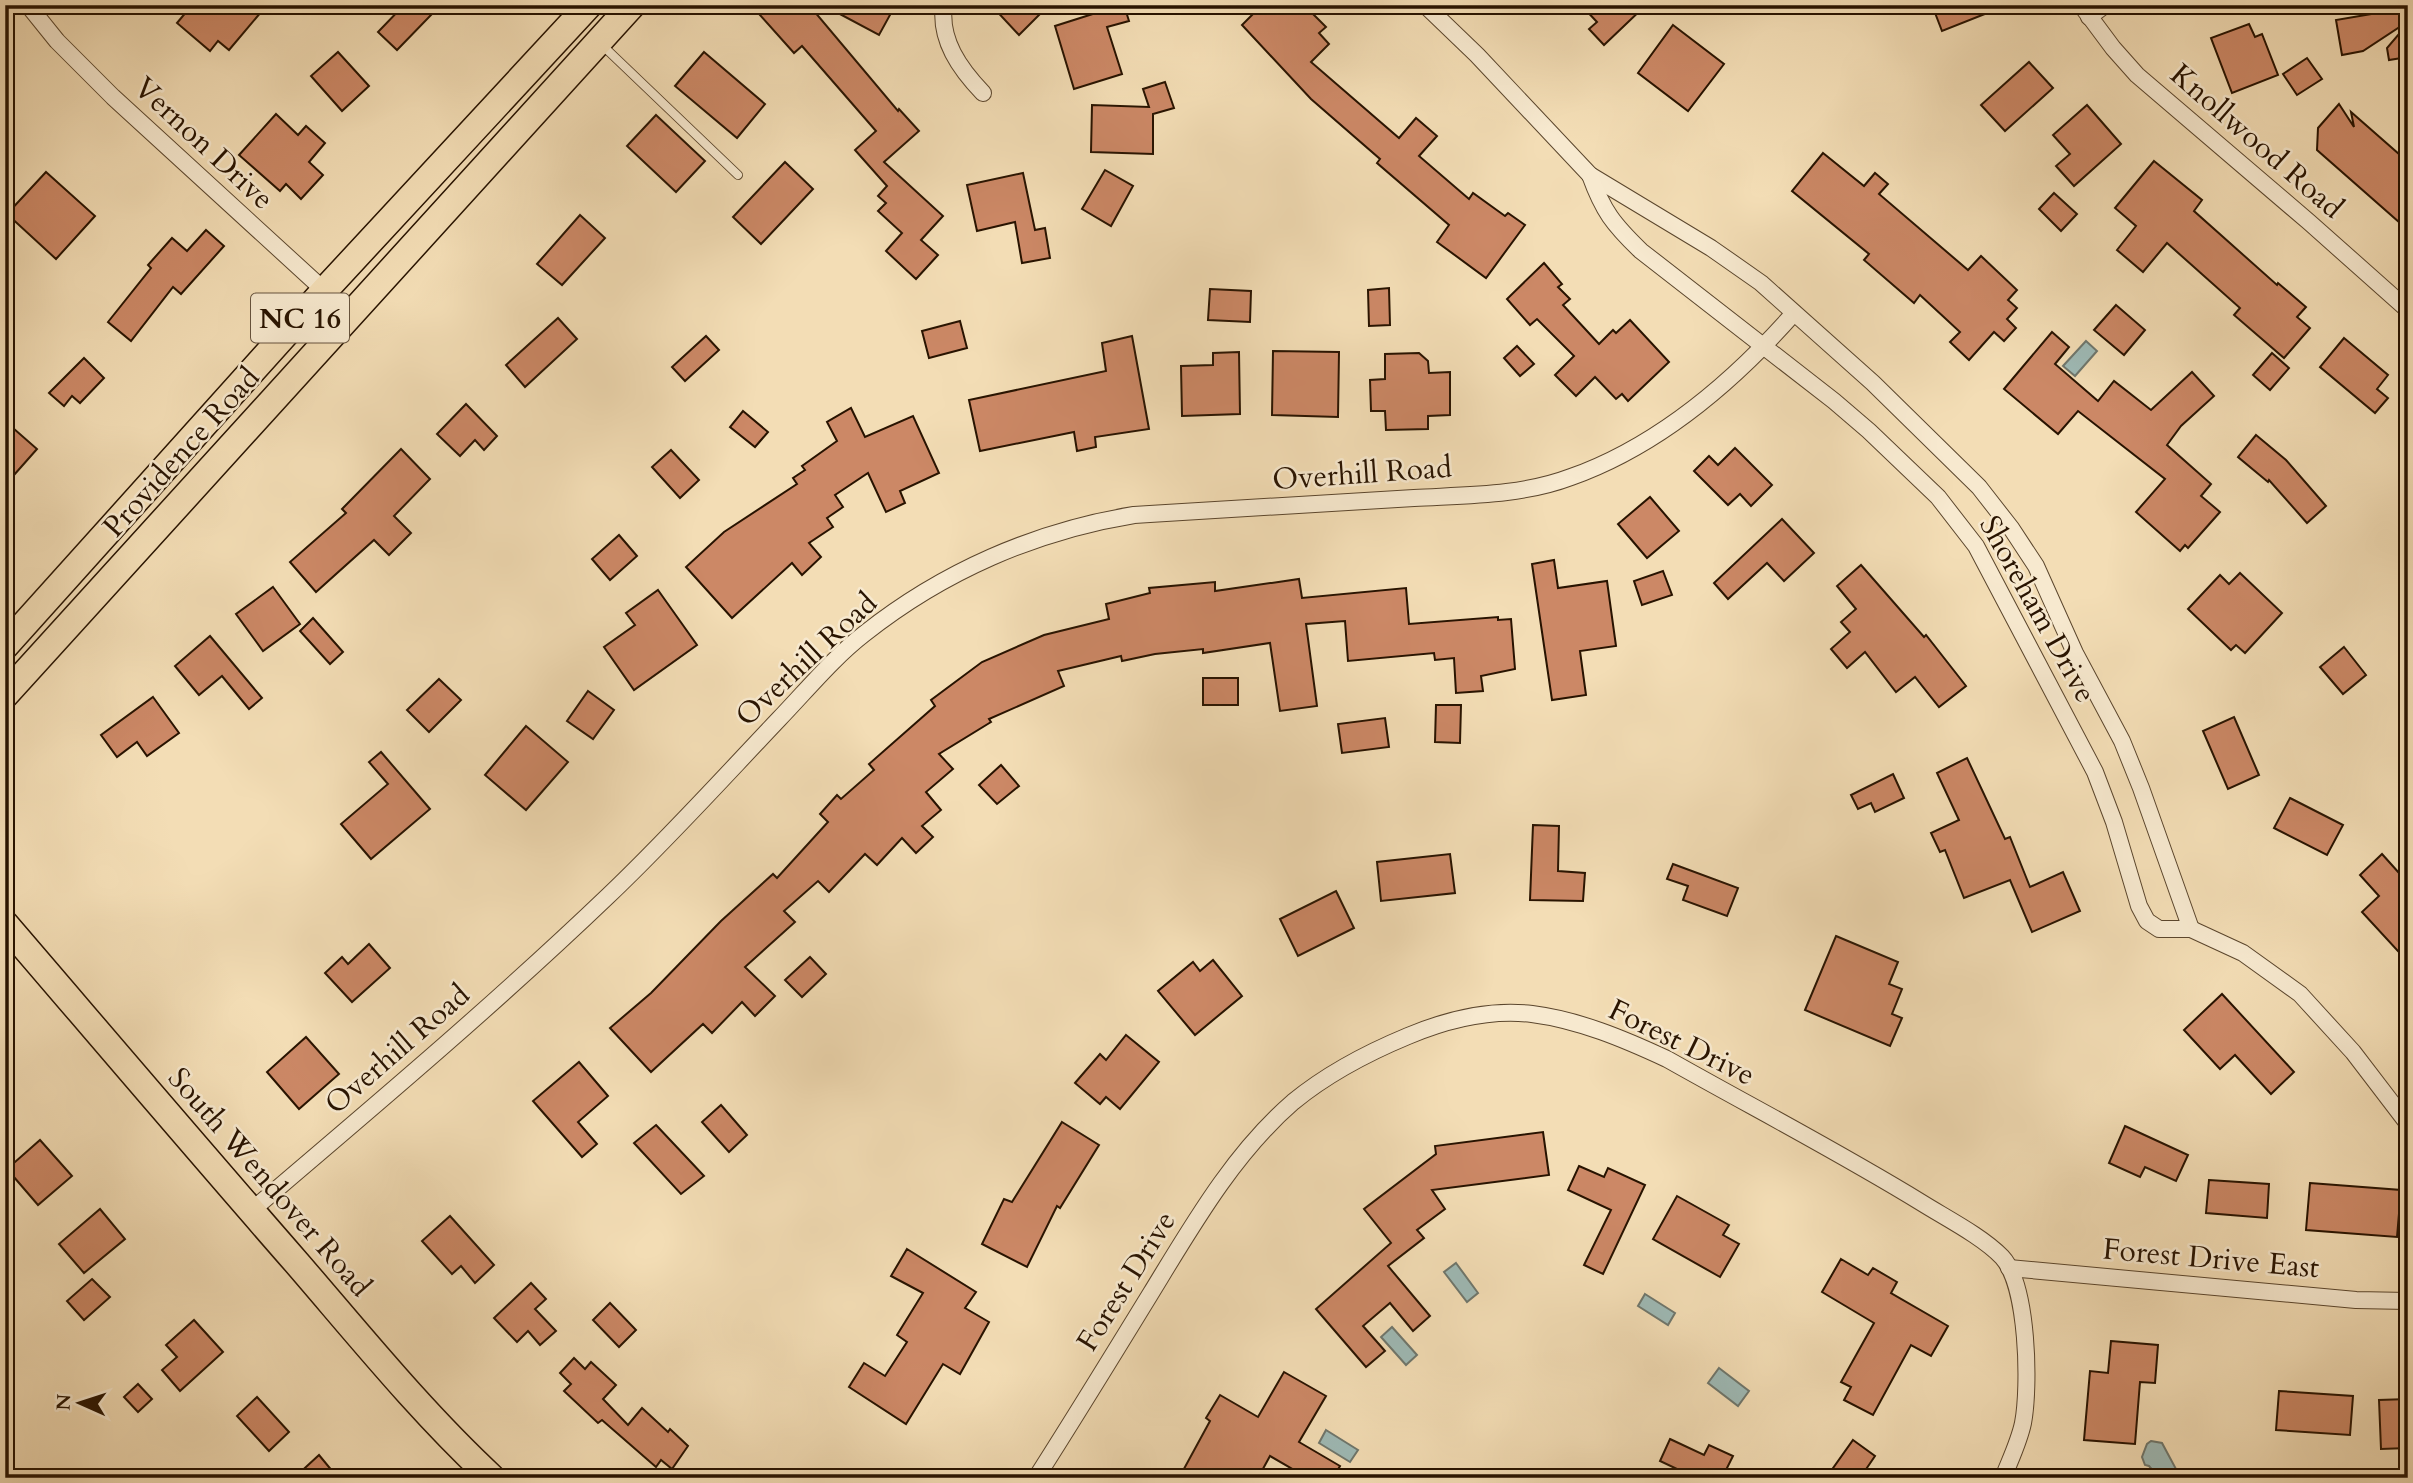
<svg xmlns="http://www.w3.org/2000/svg" width="2413" height="1483" font-family="Cardo,serif">
  <rect width="100%" height="100%" fill="#f3ddb5"/>
  <filter id="stains"><feTurbulence type="fractalNoise" baseFrequency=".00286" numOctaves="4"/><feColorMatrix values="0 0 0 0 .2 0 0 0 0 .09 0 0 0 0 .02 0 0 0 .5 -.17"/></filter>
  <radialGradient id="worn" r=".72"><stop offset=".6" stop-color="#630" stop-opacity="0"/><stop offset="1" stop-color="#630" stop-opacity=".3"/></radialGradient>
  <g fill="#9ebab6" stroke="#6f776d" stroke-width="2">
    <path d="M2086,341l11,10 -22,25 -12,-10z"/>
    <path d="M1456,1263l22,30 -11,9 -23,-30z"/>
    <path d="M1645,1294l30,19 -7,12 -30,-19z"/>
    <path d="M1392,1327l25,28 -11,10 -25,-28z"/>
    <path d="M1719,1368l30,23 -11,15 -30,-23z"/>
    <path d="M1326,1430l32,20 -8,12 -31,-19z"/>
    <path d="M2151,1441l11,2 14,26 2,9h-19l-10,-12 -4,-1 -3,-8 5,-13z"/>
  </g>
  <g fill="#c86" stroke="#281300" stroke-width="2">
    <path d="M192,5h75l-38,45 -11,-9 -8,10 -33,-28z"/>
    <path d="M404,5h20l8,9 -35,36 -19,-18z"/>
    <path d="M751,5h58l89,106 1,-2 20,22 -35,31 59,54 -22,24 17,15 -22,24 -30,-28 16,-18 -24,-22 8,-8 -8,-7 9,-10 -32,-36 21,-19 -74,-85 -8,7z"/>
    <path d="M823,5h49l18,10 -11,20z"/>
    <path d="M991,5h58l-30,30z"/>
    <path d="M1121,5h3l5,16 -22,6 15,47 -48,15 -19,-63z"/>
    <path d="M1262,5h42l22,22 -7,6 10,11 -18,18 88,76 17,-20 21,18 -18,20 50,43 4,-6 32,23 3,-3 17,12 -39,53 -49,-36 12,-17 -72,-62 3,-4 -69,-60 -69,-74z"/>
    <path d="M1581,5h65l-42,40 -15,-16 8,-7z"/>
    <path d="M1932,5h73v1l-63,25z"/>
    <path d="M2401,9l3,15 -41,27 -21,4 -6,-35z"/>
    <path d="M2249,24l6,13 7,-3 16,41 -46,18 -21,-55z"/>
    <path d="M1673,25l51,39 -36,47 -50,-38z"/>
    <path d="M2404,28l4,29 -19,3 -2,-12z"/>
    <path d="M338,52l31,34 -27,25 -31,-35z"/>
    <path d="M704,52l61,52 -28,34 -62,-52z"/>
    <path d="M2307,58l15,21 -25,16 -14,-21z"/>
    <path d="M2029,62l24,26 -48,43 -24,-26z"/>
    <path d="M1165,82l9,26 -21,6v40l-62,-2 1,-47 57,2 -6,-18z"/>
    <path d="M2339,104l15,23 -3,-15 57,50v68l-91,-80 1,-22z"/>
    <path d="M2087,105l34,39 -47,42 -18,-20 14,-12 -17,-19z"/>
    <path d="M276,114l22,21 8,-9 19,17 -16,19 14,13 -22,24 -15,-15 -6,7 -41,-36z"/>
    <path d="M656,115l49,46 -29,31 -49,-46z"/>
    <path d="M1823,153l41,33 11,-13 13,11 -9,10 89,76 13,-14 36,34 -9,10 9,8 -10,11 9,9 -12,13 -10,-9 -25,28 -19,-18 10,-10 -40,-37 -6,8 -50,-43 5,-6 -77,-63z"/>
    <path d="M2154,161l48,39 -8,11 83,74 1,-2 28,24 -9,10 13,11 -26,30 -50,-43 6,-7 -73,-65 -24,29 -26,-22 19,-24 -21,-18z"/>
    <path d="M785,162l28,27 -52,55 -28,-27z"/>
    <path d="M1105,170l28,16 -22,40 -29,-17z"/>
    <path d="M46,172l49,44 -39,43 -49,-45z"/>
    <path d="M1023,173l12,57 10,-2 5,30 -28,5 -7,-41 -38,9 -10,-46z"/>
    <path d="M2054,193l23,21 -16,17 -22,-22z"/>
    <path d="M580,215l25,23 -43,47 -25,-21z"/>
    <path d="M206,230l18,16 -43,48 -8,-7 -42,54 -23,-19 43,-54 -3,-3 24,-27 15,13z"/>
    <path d="M1544,263l18,21 -4,3 12,12 -7,6 36,39 14,-14 3,3 14,-13 39,42 -41,39 -6,-7 -6,5 -21,-22 -19,19 -21,-21 19,-19 -37,-37 -7,6 -23,-26z"/>
    <path d="M1389,288l1,37 -21,1 -1,-36z"/>
    <path d="M1210,289l41,2 -1,31 -42,-2z"/>
    <path d="M2116,305l29,25 -21,25 -30,-25z"/>
    <path d="M558,318l19,21 -52,48 -19,-22z"/>
    <path d="M960,321l7,27 -38,10 -7,-27z"/>
    <path d="M2052,332l17,15 -14,17 43,37 16,-20 37,29 41,-38 22,24 -33,30 -14,19 44,39 -10,12 19,16 -32,36 -3,-3 -5,6 -44,-39 29,-33 -87,-68 -20,23 -54,-45z"/>
    <path d="M706,336l13,14 -34,31 -13,-14z"/>
    <path d="M1132,336l17,93 -54,8 1,10 -19,4 -3,-19 -94,19 -11,-51 137,-29 -4,-28z"/>
    <path d="M2344,338l44,37 -11,14 11,9 -13,15 -55,-46z"/>
    <path d="M1517,346l17,18 -14,12 -16,-18z"/>
    <path d="M1273,351l66,1 -1,65 -66,-2z"/>
    <path d="M1239,352l1,62 -58,2 -1,-50 32,-1v-12z"/>
    <path d="M1419,353l9,8 1,12 21,-1v43l-22,1v13l-42,1 -1,-19h-14l-1,-31 15,-1v-25z"/>
    <path d="M2272,353l17,15 -19,22 -17,-15z"/>
    <path d="M84,358l20,20 -24,25 -8,-7 -8,10 -15,-13z"/>
    <path d="M466,404l31,32 -13,14 -9,-10 -15,16 -23,-22z"/>
    <path d="M851,408l14,29 48,-21 26,57 -39,18 5,12 -19,9 -18,-39 -33,22 8,12 -16,11 6,9 -24,16 12,14 -19,18 -10,-12 -60,55 -46,-51 38,-35 73,-48 -4,-6 12,-8 -3,-4 35,-25 -10,-19z"/>
    <path d="M743,411l25,21 -13,15 -25,-20z"/>
    <path d="M5,421l32,28 -23,26 -9,-8z"/>
    <path d="M2256,435l30,25 40,46 -19,17 -38,-43 -1,2 -30,-25z"/>
    <path d="M1735,448l37,37 -21,21 -11,-12 -12,11 -34,-34 15,-15 9,9z"/>
    <path d="M401,449l29,30 -36,37 17,17 -22,22 -15,-15 -58,52 -26,-30 56,-49 -4,-4z"/>
    <path d="M671,450l28,30 -19,18 -28,-31z"/>
    <path d="M1650,497l29,34 -32,27 -29,-34z"/>
    <path d="M1782,519l32,34 -30,28 -17,-18 -39,36 -14,-16z"/>
    <path d="M619,535l18,21 -27,24 -18,-21z"/>
    <path d="M1554,560l4,28 49,-7 9,65 -36,5 6,44 -34,5 -20,-136z"/>
    <path d="M1861,565l63,72 2,-2 40,51 -27,21 -24,-30 -19,15 -31,-40 -18,16 -16,-19 19,-17 -9,-10 15,-13 -19,-23z"/>
    <path d="M1663,571l9,24 -30,10 -8,-24z"/>
    <path d="M2240,573l42,40 -37,40 -9,-8 -5,5 -43,-41 32,-34 9,9z"/>
    <path d="M1299,579l3,19 104,-10 3,36 89,-7v3l13,-1 4,50 -34,7 2,15 -27,2 -2,-35 -19,2 -1,-7 -86,8 -3,-40 -39,3 11,82 -37,5 -10,-68 -67,10v-4l-48,5 -33,7 -1,-5 -63,15 6,15 -75,33 2,3 -52,32 14,15 -27,23 15,18 -19,16 11,11 -17,16 -14,-15 -25,27 -12,-11 -36,38 -11,-11 -34,30 11,11 -50,45 30,29 -20,20 -13,-14 -30,31 -9,-9 -52,48 -41,-44 41,-35 70,-72 52,-47 4,4 51,-56 -8,-8 17,-19 4,4 33,-29 -5,-6 66,-58 -4,-6 51,-38 62,-27 65,-16 -3,-15 44,-11 -1,-5 66,-6v9z"/>
    <path d="M273,587l27,37 -37,27 -27,-37z"/>
    <path d="M658,590l39,55 -63,45 -30,-43 31,-22 -9,-12z"/>
    <path d="M313,618l30,34 -13,12 -30,-33z"/>
    <path d="M210,636l52,62 -13,11 -27,-33 -23,19 -24,-29z"/>
    <path d="M2344,647l22,28 -23,19 -23,-27z"/>
    <rect x="1203" y="678" width="35" height="27"/>
    <path d="M439,679l22,21 -32,32 -22,-22z"/>
    <path d="M588,691l26,19 -21,29 -26,-18z"/>
    <path d="M153,697l26,36 -32,23 -10,-14 -20,15 -16,-22z"/>
    <path d="M1436,705h25l-1,38 -25,-1z"/>
    <path d="M2234,717l25,58 -31,14 -25,-58z"/>
    <path d="M1385,718l4,29 -47,6 -4,-29z"/>
    <path d="M526,726l42,36 -42,48 -41,-35z"/>
    <path d="M381,752l49,57 -59,50 -30,-35 47,-40 -19,-22z"/>
    <path d="M1967,758l38,81 5,-2 20,50 33,-15 17,39 -48,21 -22,-52 -46,18 -19,-48 -5,2 -9,-19 28,-13 -22,-47z"/>
    <path d="M1001,765l18,21 -22,18 -18,-19z"/>
    <path d="M1893,774l11,24 -29,14 -4,-9 -13,6 -7,-14z"/>
    <path d="M2290,798l53,27 -16,30 -53,-27z"/>
    <path d="M1533,825l26,1 -1,45 27,2 -2,28 -53,-1z"/>
    <path d="M1450,854l5,39 -74,8 -4,-39z"/>
    <path d="M2382,854l26,29v79l-46,-50 17,-16 -19,-21z"/>
    <path d="M1673,864l65,24 -11,28 -44,-16 5,-14 -21,-7z"/>
    <path d="M1336,891l18,37 -56,28 -18,-37z"/>
    <path d="M1836,936l62,26 -9,22 13,5 -10,25 10,4 -12,28 -85,-36z"/>
    <path d="M369,944l21,24 -38,34 -27,-29 17,-16 6,7z"/>
    <path d="M810,957l16,17 -24,23 -17,-17z"/>
    <path d="M1213,960l29,36 -47,39 -37,-44 35,-29 7,9z"/>
    <path d="M2222,994l72,78 -23,22 -36,-39 -15,14 -36,-39z"/>
    <path d="M1126,1035l33,27 -39,47 -14,-12 -6,7 -25,-21 25,-29 6,6z"/>
    <path d="M306,1037l33,37 -40,35 -32,-37z"/>
    <path d="M579,1062l29,34 -30,26 19,22 -15,13 -49,-56z"/>
    <path d="M721,1105l26,30 -18,17 -27,-30z"/>
    <path d="M1062,1122l37,23 -39,63 -3,-2 -30,61 -45,-23 22,-45 8,3z"/>
    <path d="M656,1125l48,51 -23,18 -47,-51z"/>
    <path d="M2125,1126l63,29 -12,26 -31,-14 -5,10 -31,-14z"/>
    <path d="M1543,1132l6,43 -117,15 13,19 -28,21 7,8 -36,28 42,50 -17,15 -23,-28 -27,23 22,25 -19,16 -50,-58 75,-66 -27,-34 72,-55 -1,-8z"/>
    <path d="M40,1140l32,36 -34,29 -31,-36z"/>
    <path d="M1579,1166l25,11 4,-9 37,17 -42,89 -19,-9 27,-55 -43,-20z"/>
    <path d="M2209,1180l60,4 -2,34 -61,-5z"/>
    <path d="M2310,1183l91,7 -4,47 -91,-7z"/>
    <path d="M1677,1196l52,29 -6,10 16,9 -19,33 -67,-38z"/>
    <path d="M100,1209l25,30 -41,34 -25,-29z"/>
    <path d="M450,1216l44,49 -19,18 -14,-17 -9,8 -30,-33z"/>
    <path d="M907,1249l69,43 -11,16 24,14 -29,52 -17,-10 -37,60 -57,-37 15,-24 21,13 22,-34 -10,-7 26,-42 -32,-17z"/>
    <path d="M1841,1259l27,16 5,-7 24,14 -6,11 57,33 -17,30 -20,-11 -38,70 -29,-15 7,-13 -10,-5 33,-59 -52,-31z"/>
    <path d="M92,1279l18,18 -26,23 -17,-19z"/>
    <path d="M531,1283l15,16 -11,10 21,22 -16,14 -12,-14 -11,11 -23,-24z"/>
    <path d="M610,1303l26,27 -17,17 -26,-27z"/>
    <path d="M194,1320l29,32 -43,39 -18,-21 15,-13 -11,-12z"/>
    <path d="M2111,1341l47,4 -3,38 -15,-1 -5,62 -51,-4 6,-69 18,2z"/>
    <path d="M574,1358l11,11 6,-7 25,23 -13,14 25,26 14,-17 26,24 2,-3 18,17 -16,23 -11,-9 -5,7 -54,-47 -4,3 -34,-32 7,-7 -11,-11z"/>
    <path d="M1284,1372l42,24 -27,46 41,24 -7,12h-25l-38,-22 -12,22h-79l31,-57 -4,-3 14,-23 38,22z"/>
    <path d="M138,1384l14,15 -14,13 -14,-15z"/>
    <path d="M2279,1391l74,5 -3,39 -74,-5z"/>
    <path d="M257,1397l32,35 -20,19 -32,-35z"/>
    <path d="M2408,1399v49l-27,1 -2,-49z"/>
    <path d="M1670,1439l34,16 5,-10 24,11 -11,22h-26l-36,-17z"/>
    <path d="M1853,1440l22,16 -15,22h-34z"/>
    <path d="M319,1455l19,23h-44z"/>
  </g>
  <g fill="none" stroke-linecap="round" stroke-linejoin="round">
    <g stroke="#5b462d" stroke-width="10">
      <path id="lane" d="M601,44l137,131"/>
    </g>
    <g stroke="#5b462d" stroke-width="18">
      <g id="street">
        <path d="M28,5l29,36 56,56 237,217"/>
        <path d="M944,5c-5,35 16,64 39,88"/>
        <path d="M1425,5l52,50 113,120 121,73 50,35 112,100 106,104 32,41 25,38 39,87 47,88 19,47 50,141"/>
        <path d="M2081,5l32,43 24,27 172,147 99,88"/>
        <path d="M2089,17l16,-12"/>
        <path d="M1590,175c13,36 23,49 51,76l193,150 35,30 69,66 38,49 119,226 19,50 25,84 8,15 12,8h32l52,24 57,41 53,58 55,72"/>
        <path d="M251,1211c121,-103 242,-205 357,-315 59,-56 115,-118 171,-177 27,-28 54,-61 85,-85 78,-62 171,-103 270,-119 93,-6 186,-11 280,-17 52,-3 107,-2 157,-21 87,-31 162,-95 223,-164"/>
        <path d="M2009,1268l347,32 52,1"/>
        <path d="M1036,1478c39,-61 77,-123 115,-185 41,-67 82,-139 142,-191 34,-28 74,-49 115,-66 38,-16 82,-27 124,-22 47,6 92,25 135,45 85,48 172,93 255,144 24,15 61,34 80,54 26,28 28,129 21,166 -4,19 -13,37 -20,55"/>
      </g>
    </g>
    <g stroke="#281300" stroke-width="29">
      <g id="primary">
        <path d="M5,646l319,-355 265,-286"/>
        <path d="M5,695l627,-690"/>
        <path d="M5,924c97,113 193,226 291,338 63,73 125,150 196,216"/>
      </g>
    </g>
    <use href="#lane" stroke="#f7e9cf" stroke-width="8"/>
    <use href="#street" stroke="#f7e9cf" stroke-width="16"/>
    <use href="#primary" stroke="#f3ddb5" stroke-width="26"/>
  </g>
  <g text-anchor="middle" stroke-width="5" stroke-linejoin="round" paint-order="stroke">
    <rect fill="#f7e9cf" stroke="#66533e" stroke-width="2" x="251" y="293.5" width="98" height="49" rx="5"/>
    <g font-size="28" font-weight="bold" fill="#281300">
      <text x="300" y="328">NC 16</text>
    </g>
    <g font-size="30" fill="#281300" stroke="#f7e9cf">
      <text transform="translate(2257 141) rotate(41)" y="10">Knollwood Road</text>
      <text transform="translate(204 143) rotate(43)" y="10">Vernon Drive</text>
      <text transform="translate(181 452) rotate(-48)" y="10">Providence Road</text>
      <text transform="translate(1362 473) rotate(-4)" y="10">Overhill Road</text>
      <text transform="translate(2038 609) rotate(61)" y="10">Shoreham Drive</text>
      <text transform="translate(806 659) rotate(-43)" y="10">Overhill Road</text>
      <text transform="translate(1682 1042) rotate(26)" y="10">Forest Drive</text>
      <text transform="translate(397 1049) rotate(-41)" y="10">Overhill Road</text>
      <text transform="translate(270 1182) rotate(49)" y="10">South Wendover Road</text>
      <text transform="translate(2211 1258) rotate(5)" y="10">Forest Drive East</text>
      <text transform="translate(1126 1281) rotate(-58)" y="10">Forest Drive</text>
    </g>
  </g>
  <rect width="2413" height="1483" fill="none" stroke="#f3ddb5" stroke-width="28"/>
  <rect x="7" y="7" width="2399" height="1469" fill="none" stroke="#281300" stroke-width="3.5"/>
  <rect x="14" y="14" width="2385" height="1455" fill="none" stroke="#281300" stroke-width="2"/>
  <g transform="translate(80 1403) rotate(273)" stroke="#f7e9cf" stroke-width="5" paint-order="stroke">
  <path d="M0-5L12 26L0 18L-12 26Z" fill="#281300"/>
  <text y="-10" font-size="19" font-weight="bold" text-anchor="middle" fill="#281300">N</text>
  </g>
  <rect width="100%" height="100%" filter="url(#stains)"/>
  <rect width="100%" height="100%" fill="url(#worn)"/>
</svg>
